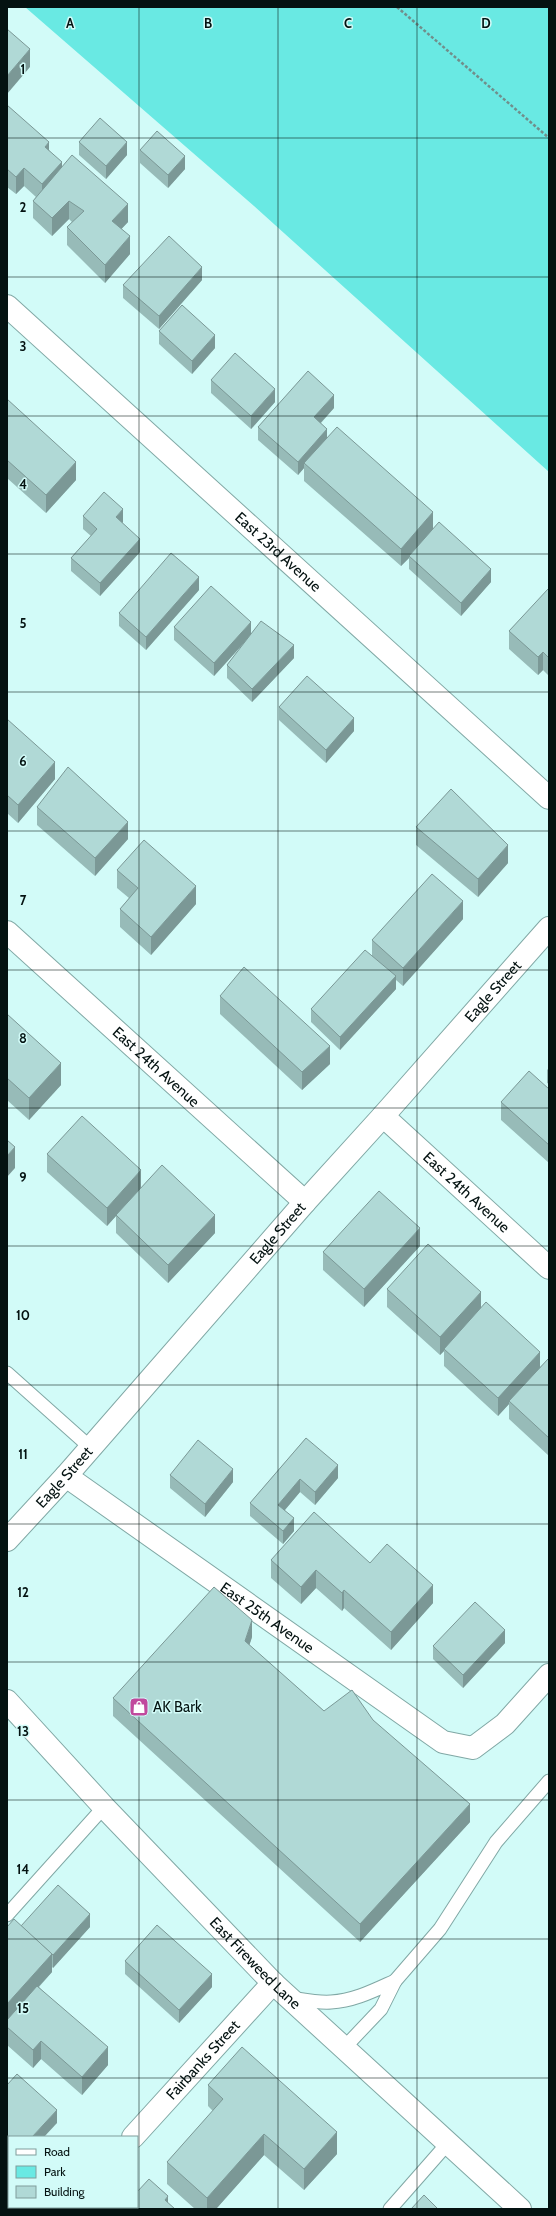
<svg xmlns="http://www.w3.org/2000/svg" width="556" height="2216" font-family="Cabin,sans-serif">
  <rect width="100%" height="100%" fill="#d2fbf8"/>
  <path fill="#69e9e3" d="M25,7h524v465l-295,-266z"/>
  <g fill="none" stroke-linecap="round" stroke-linejoin="round">
    <g stroke="#81a8a5" stroke-width="15">
      <g id="lane">
        <path d="M7,1373l84,75"/>
        <path d="M7,1915l97,-108"/>
        <path d="M395,1981l45,-52 56,-87 53,-61"/>
        <path d="M291,1998c13,2 27,5 40,4 23,-1 44,-12 64,-21l-14,28 -37,39"/>
        <path d="M390,2209l58,-66"/>
      </g>
    </g>
    <g stroke="#81a8a5" stroke-width="24">
      <g id="street">
        <path id="s1" d="M7,306l542,492"/>
        <path id="s2" d="M7,932l298,270"/>
        <path id="s3" d="M383,1116l166,152"/>
        <path id="s4" d="M66,1476l377,266 30,6 32,-24 44,-49"/>
        <path id="s5" d="M7,1540l59,-64 239,-274 78,-86 166,-188"/>
        <path id="s6" d="M133,2137l140,-154"/>
        <path d="M67,2209l2,-2"/>
      </g>
    </g>
    <g stroke="#81a8a5" stroke-width="24">
      <g id="secondary">
        <path id="s7" d="M7,1701l97,106 169,176 247,226"/>
      </g>
    </g>
    <path stroke="#718e8b" stroke-width="2.5" stroke-dasharray="3 2" stroke-linecap="butt" d="M397,7l152,131"/>
    <use href="#lane" stroke="#fff" stroke-width="13"/>
    <use href="#street" stroke="#fff" stroke-width="22"/>
    <use href="#secondary" stroke="#fff" stroke-width="22"/>
  </g>
  <g fill="#97bbb8">
    <path d="M7,105l42,45 13,18 66,54 -7,7 9,25 -25,29 -38,-38v-18l5,-5 -3,-3 -17,17 -19,-18v-17l3,-4 -12,-11 -8,8 -9,-7z"/>
    <path d="M79,142l48,13 -21,24 -27,-24z"/>
    <path d="M140,150l45,19 -17,19 -28,-25z"/>
    <path d="M202,280l-43,49 -36,-31v-13z"/>
    <path d="M159,331l56,17 -23,26 -33,-30z"/>
    <path d="M211,380l64,22 -24,27 -40,-36z"/>
    <path d="M7,399l69,81 -30,33 -39,-35z"/>
    <path d="M334,408l-13,15 6,14 106,91 58,54 -30,34 -52,-47v-11l-8,8 -97,-85v-13l-6,7 -40,-35v-13z"/>
    <path d="M83,516l40,6 -1,1 18,29 -40,44 -29,-25v-13l20,-22 -8,-7z"/>
    <path d="M199,590l-53,60 -27,-24v-13z"/>
    <path d="M549,590v86l-6,-6 -5,5 -29,-26v-18z"/>
    <path d="M174,627l77,7 43,24 -42,44 -25,-24v-13l19,-24 -32,35 -40,-36z"/>
    <path d="M279,707l75,24 -28,32 -47,-43z"/>
    <path d="M7,719l48,60 -37,44 -11,-10z"/>
    <path d="M37,807l91,32 -33,37 -58,-51z"/>
    <path d="M416,827l92,36 -30,34 -62,-52z"/>
    <path d="M117,870l79,34 -45,51 -31,-28v-18l9,-11 -12,-10z"/>
    <path d="M463,919l-60,67 -7,-6v9l-56,61 -29,-28v-13l61,-53v-16z"/>
    <path d="M220,996l110,68 -28,26 -82,-76z"/>
    <path d="M7,1014l54,71 -32,35 -22,-20z"/>
    <path d="M549,1068v16l-2,-1v-13z"/>
    <path d="M549,1089v74l-48,-43v-18z"/>
    <path d="M47,1154l94,34 74,45 -47,50 -52,-50v-17l-9,10 -60,-54z"/>
    <path d="M420,1246l-56,61 -41,-37v-18z"/>
    <path d="M387,1289l94,19 59,59 9,-7v96l-40,-37v-15l-11,12 -54,-50v-15l-4,4 -53,-48z"/>
    <path d="M306,1438l32,40 -23,27 -15,-13 -15,18 9,21 -11,13 -33,-28v-13z"/>
    <path d="M170,1475l63,7 -28,35 -35,-29z"/>
    <path d="M271,1560l99,3 63,40 -42,47 -47,-42 -2,3 -26,-23 -15,16 -30,-26z"/>
    <path d="M252,1637l-3,8 75,66 49,9 97,102 -110,120 -247,-226v-18z"/>
    <path d="M505,1643l-42,45 -30,-29v-13z"/>
    <path d="M21,1926l69,1 -37,41 -1,-1v5l-13,15 69,78 -26,30 -41,-36 -8,9 -26,-23v-118z"/>
    <path d="M125,1961l87,26 -33,36 -54,-49z"/>
    <path d="M7,2085l50,38 -48,14v14l-2,-2z"/>
    <path d="M208,2085l129,69 -33,36 -40,-35 -48,54h-21l-28,-25v-22l46,-51 -5,-5z"/>
  </g>
  <g fill="#7b9896">
    <path d="M30,49v18l-23,27v-18z"/>
    <path d="M49,142v18l-4,-13z"/>
    <path d="M127,142v13l-21,24v-13z"/>
    <path d="M185,156v13l-17,19v-13z"/>
    <path d="M62,162v18l-20,22v-18z"/>
    <path d="M24,168v18l-8,8v-17z"/>
    <path d="M69,201v18l-17,17v-18z"/>
    <path d="M128,204v18l-16,17v-18z"/>
    <path d="M130,236v18l-25,29v-18z"/>
    <path d="M202,267v13l-43,49v-13z"/>
    <path d="M215,335v13l-23,26v-13z"/>
    <path d="M275,389v13l-24,27v-13z"/>
    <path d="M334,395v13l-20,22v-13z"/>
    <path d="M327,429v13l-23,21v5l-6,7v-13z"/>
    <path d="M76,462v18l-30,33v-18z"/>
    <path d="M123,509v13l-7,8v-13z"/>
    <path d="M433,512v18l-24,26v2l-8,8v-17z"/>
    <path d="M140,539v13l-40,44v-13z"/>
    <path d="M491,569v13l-30,34v-13z"/>
    <path d="M199,577v13l-53,60v-13z"/>
    <path d="M251,622v13l-37,41v-13z"/>
    <path d="M294,645v13l-42,44v-13z"/>
    <path d="M543,652v18l-5,5v-18z"/>
    <path d="M354,718v13l-28,32v-13z"/>
    <path d="M55,762v17l-37,44v-18z"/>
    <path d="M128,822v17l-33,37v-18z"/>
    <path d="M508,845v18l-30,34v-18z"/>
    <path d="M196,886v18l-45,51v-18z"/>
    <path d="M463,901v18l-60,67v-18z"/>
    <path d="M396,976v13l-56,61v-13z"/>
    <path d="M330,1046v18l-28,26v-18z"/>
    <path d="M61,1063v22l-32,35v-22z"/>
    <path d="M15,1147v21l-8,9v-21z"/>
    <path d="M141,1170v18l-34,38v-18z"/>
    <path d="M215,1215v18l-47,50v-18z"/>
    <path d="M420,1228v18l-56,61v-18z"/>
    <path d="M481,1292v18l-37,39v2l-4,4v-18z"/>
    <path d="M540,1352v18l-31,31v3l-11,12v-18z"/>
    <path d="M338,1465v13l-23,27v-13z"/>
    <path d="M233,1469v13l-28,35v-13z"/>
    <path d="M300,1479v13l-22,26v-13z"/>
    <path d="M294,1518v13l-11,13v-13z"/>
    <path d="M316,1570v18l-15,16v-17z"/>
    <path d="M433,1585v18l-42,47v-18z"/>
    <path d="M344,1590v18l-2,3v-18z"/>
    <path d="M252,1620v17l-7,22v-18z"/>
    <path d="M505,1630v13l-42,45v-13z"/>
    <path d="M470,1804v18l-110,120v-18z"/>
    <path d="M90,1914v13l-37,41v-13z"/>
    <path d="M52,1954v18l-45,49v-17z"/>
    <path d="M212,1974v13l-33,36v-13z"/>
    <path d="M41,2041v18l-8,9v-18z"/>
    <path d="M108,2047v18l-26,30v-18z"/>
    <path d="M57,2110v13l-13,14h-12z"/>
    <path d="M337,2132v22l-33,36v-21z"/>
    <path d="M264,2134v21l-48,54h-9v-11z"/>
    <path d="M168,2196v13l-3,-9z"/>
  </g>
  <g fill="#b0d9d6" stroke="#7b9896">
    <path d="M7,29l23,20 -23,27z"/>
    <path d="M7,105l42,37 -4,5 17,15 -20,22 -18,-16 -8,9 -9,-8z"/>
    <path d="M100,118l27,24 -21,24 -27,-24z"/>
    <path d="M157,131l28,25 -17,19 -28,-25z"/>
    <path d="M72,155l56,49 -16,17 18,15 -25,29 -38,-38 17,-16 -15,-10 -17,17 -19,-17z"/>
    <path d="M169,236l33,31 -43,49 -36,-31z"/>
    <path d="M182,305l33,30 -23,26 -33,-30z"/>
    <path d="M235,353l40,36 -24,27 -40,-36z"/>
    <path d="M308,371l26,24 -20,22 13,12 -29,33 -40,-35z"/>
    <path d="M7,399l69,63 -30,33 -39,-35z"/>
    <path d="M337,427l96,85 -32,37 -97,-86z"/>
    <path d="M104,492l19,17 -7,8 24,22 -40,44 -29,-25 26,-29 -14,-13z"/>
    <path d="M439,522l52,47 -30,34 -52,-47z"/>
    <path d="M171,553l28,24 -53,60 -27,-24z"/>
    <path d="M211,586l40,36 -37,41 -40,-36z"/>
    <path d="M548,589l1,1v68l-6,-6 -5,5 -29,-26z"/>
    <path d="M261,621l33,24 -42,44 -25,-24z"/>
    <path d="M307,676l47,42 -28,32 -47,-43z"/>
    <path d="M7,719l48,43 -37,43 -11,-10z"/>
    <path d="M68,767l60,55 -33,36 -58,-51z"/>
    <path d="M451,789l57,56 -30,34 -62,-52z"/>
    <path d="M144,840l52,46 -45,51 -31,-28 18,-21 -21,-18z"/>
    <path d="M432,874l31,27 -60,67 -31,-28z"/>
    <path d="M365,950l31,26 -56,61 -29,-28z"/>
    <path d="M244,967l86,79 -28,26 -82,-76z"/>
    <path d="M7,1014l54,49 -32,35 -22,-20z"/>
    <path d="M529,1071l20,18v56l-48,-43z"/>
    <path d="M82,1116l59,54 -34,38 -60,-54z"/>
    <path d="M7,1140l8,7 -8,9z"/>
    <path d="M162,1165l53,50 -47,50 -52,-50z"/>
    <path d="M379,1191l41,37 -56,61 -41,-37z"/>
    <path d="M428,1244l53,48 -41,45 -53,-48z"/>
    <path d="M486,1302l54,50 -42,46 -54,-49z"/>
    <path d="M548,1359l1,1v78l-40,-37z"/>
    <path d="M306,1438l32,27 -23,27 -15,-13 -22,26 16,13 -11,13 -33,-28z"/>
    <path d="M198,1440l35,29 -28,35 -35,-29z"/>
    <path d="M314,1512l56,51 17,-19 46,41 -42,47 -47,-42 -2,3 -26,-23 -15,17 -30,-27z"/>
    <path d="M214,1587l38,33 -7,21 79,70 28,-21 21,30 97,84 -110,120 -247,-226z"/>
    <path d="M475,1602l30,28 -42,45 -30,-29z"/>
    <path d="M58,1885l32,29 -37,41 -32,-29z"/>
    <path d="M14,1919l38,35 -45,50v-77z"/>
    <path d="M157,1925l55,49 -33,36 -54,-49z"/>
    <path d="M37,1986l71,61 -26,30 -41,-36 -8,9 -26,-23v-7z"/>
    <path d="M242,2047l95,85 -33,37 -40,-35 -57,64 -40,-36 56,-63 -15,-14z"/>
    <path d="M17,2074l40,36 -25,27h-23v1l-2,-2v-51z"/>
    <path d="M149,2179l19,17 -3,4 10,9h-53l2,-2h13v-15z"/>
    <path d="M424,2195l14,14h-27z"/>
  </g>
  <path fill="none" stroke="#041211" stroke-width="1" stroke-opacity="0.55" d="M139,7v2202M278,7v2202M417,7v2202M7,138h542M7,277h542M7,416h542M7,554h542M7,692h542M7,831h542M7,970h542M7,1108h542M7,1246h542M7,1385h542M7,1524h542M7,1662h542M7,1800h542M7,1939h542M7,2078h542"/>
  <defs>
    <g id="shop-square" transform="scale(1)"><rect x="-9" y="-9" width="18" height="18" rx="4" fill="#c1499d" stroke="#d2fbf8"/><path d="M-5-2.5h2.3a2.7 3.5 0 0 1 5.4 0H5L5.5 6h-11ZM-1.5-2.5h3a1.5 2.3 0 0 0-3 0Z" fill="#fff"/></g>
  </defs>
  <g fill-rule="evenodd">
    <use href="#shop-square" x="139" y="1707"/>
  </g>
  <g text-anchor="middle" stroke-width="3" stroke-linejoin="round" paint-order="stroke">
    <g font-size="15" fill="#041211" stroke="#d2fbf8">
      <text dy="5" stroke="none"><textPath href="#s1" startOffset="366">East 23rd Avenue</textPath></text>
      <text dy="5" stroke="none"><textPath href="#s5" startOffset="733">Eagle Street</textPath></text>
      <text dy="5" stroke="none"><textPath href="#s2" startOffset="201">East 24th Avenue</textPath></text>
      <text dy="5" stroke="none"><textPath href="#s3" startOffset="113">East 24th Avenue</textPath></text>
      <text dy="5" stroke="none"><textPath href="#s5" startOffset="409">Eagle Street</textPath></text>
      <text dy="5" stroke="none"><textPath href="#s5" startOffset="85">Eagle Street</textPath></text>
      <text dy="5" stroke="none"><textPath href="#s4" startOffset="246">East 25th Avenue</textPath></text>
      <text dy="5" stroke="none"><textPath href="#s7" startOffset="361">East Fireweed Lane</textPath></text>
      <text dy="5" stroke="none"><textPath href="#s6" startOffset="104">Fairbanks Street</textPath></text>
    </g>
    <g font-size="15" fill="#041211" stroke="#d2fbf8" text-anchor="start">
      <text x="153" y="1712">AK Bark</text>
    </g>
  </g>
  <g font-size="13" text-anchor="middle" font-weight="bold" fill="#041211" stroke="#d2fbf8" stroke-width="3" stroke-linejoin="round" paint-order="stroke">
    <text x="70" y="28">A</text>
    <text x="208" y="28">B</text>
    <text x="348" y="28">C</text>
    <text x="486" y="28">D</text>
    <text x="23" y="74">1</text>
    <text x="23" y="212">2</text>
    <text x="23" y="351">3</text>
    <text x="23" y="489">4</text>
    <text x="23" y="628">5</text>
    <text x="23" y="766">6</text>
    <text x="23" y="905">7</text>
    <text x="23" y="1043">8</text>
    <text x="23" y="1182">9</text>
    <text x="23" y="1320">10</text>
    <text x="23" y="1459">11</text>
    <text x="23" y="1597">12</text>
    <text x="23" y="1736">13</text>
    <text x="23" y="1874">14</text>
    <text x="23" y="2013">15</text>
  </g>
  <rect width="556" height="2216" fill="none" stroke="#041211" stroke-width="16"/>
  <rect x="8" y="2136" width="130" height="72" fill="#d2fbf8" stroke="#809e9c"/>
  <rect x="16" y="2149" width="20" height="6" fill="#ffffff" stroke="#809e9c"/>
  <text x="44" y="2156" font-size="12" fill="#041211">Road</text>
  <rect x="16" y="2166" width="20" height="12" fill="#69e9e3" stroke="#809e9c"/>
  <text x="44" y="2176" font-size="12" fill="#041211">Park</text>
  <rect x="16" y="2186" width="20" height="12" fill="#b0d9d6" stroke="#809e9c"/>
  <text x="44" y="2196" font-size="12" fill="#041211">Building</text>
</svg>
